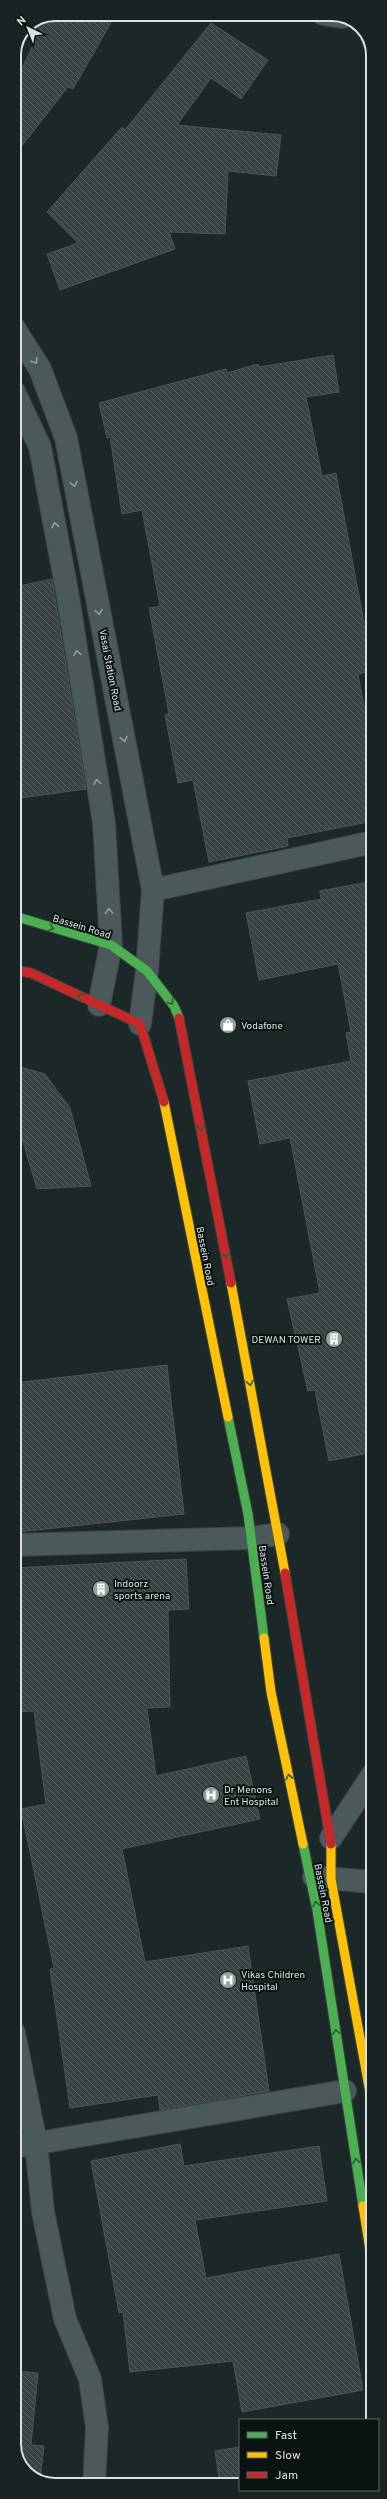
<svg xmlns="http://www.w3.org/2000/svg" width="387" height="2499" font-family="Overpass,sans-serif">
  <defs>
    <pattern id="building-back-hatch" width="6" height="6" patternUnits="userSpaceOnUse"><rect width="6" height="6" fill="#394243"/><path d="M-1 5l2 2M0 0l6 6M5-1l2 2" fill="none" stroke="#555d5e"/></pattern>
  </defs>
  <rect width="100%" height="100%" fill="#1c2728"/>
  <g fill="url(#building-back-hatch)" stroke="#4a5454">
    <path d="M56,14h60l-43,75 -5,-2 -54,69v-71l21,-44 -12,-8 3,-7z"/>
    <path d="M211,23l57,37 -27,39 -30,-21 -34,47 104,10 -5,41 -48,-5 -3,63 -56,-2 6,17 -115,41 -13,-36 31,-11 -31,-31 75,-85 3,3z"/>
    <path d="M333,355l6,37 -33,5 16,79 14,-3 37,197 -15,4 15,80v67l-86,17 1,8 -79,16 -16,-82 -15,3 -13,-68 4,-1 -20,-106 11,-2 -18,-96 -20,4 -12,-77 -3,1 -8,-35 127,-34 1,4 31,-9 1,3z"/>
    <path d="M52,579l34,210 -72,10v-212z"/>
    <path d="M373,881v571l-44,9 -14,-71 -7,1 -21,-92 33,-6 -30,-155 -30,6 -12,-63 103,-20 -5,-28 5,-1 -13,-68 -79,16 -13,-67 75,-14 -1,-8z"/>
    <path d="M14,1065l31,9 25,34 21,78 -54,3 -18,-61 -5,-1z"/>
    <path d="M167,1365l17,149 -166,18 -4,-37v-112z"/>
    <path d="M186,1559l3,50 -21,1 2,97 -23,1 9,68 90,-20 14,63 -138,30 23,113 103,-16 21,145 -109,19 -2,-15 -88,13 -20,-139 4,-1 -33,-159 25,-5 -12,-93 -20,1v-144z"/>
    <path d="M180,2144l4,22 135,-20 8,55 -132,19 11,58 133,-24 24,136 -121,22 -9,-51 -103,11 -7,-60 -4,1 -28,-152z"/>
    <path d="M14,2371l24,2 -7,72 13,1 -4,34 -14,-7 -12,-24z"/>
    <path d="M240,2447v38h-20l-5,-34z"/>
  </g>
  <g fill="none" stroke-linecap="round" stroke-linejoin="round">
    <g stroke="#3b4445" stroke-width="24">
      <g id="street">
        <path d="M323,14l19,3"/>
        <path d="M14,328l26,41 26,69 87,452 -6,81 -7,53"/>
        <path d="M14,392l26,55 27,144 37,232 7,122 -12,60"/>
        <path d="M153,890l220,-48"/>
        <path d="M14,1545l237,-7 27,-4"/>
        <path d="M331,1838l42,-64"/>
        <path d="M314,1877l59,5"/>
        <path d="M14,2033l22,110 7,69 22,107 25,60 7,48 -3,58"/>
        <path d="M14,2147l331,-56"/>
      </g>
    </g>
    <g stroke="#3b4445" stroke-width="11">
      <g id="fast">
        <path d="M14,916l97,29 36,26 27,35 5,12"/>
        <path d="M228,1417l20,97 16,124"/>
        <path d="M303,1844l14,66 46,296"/>
      </g>
    </g>
    <g stroke="#3b4445" stroke-width="11">
      <g id="slow">
        <path d="M164,1102l64,315"/>
        <path d="M231,1283l54,290"/>
        <path d="M264,1638l7,54 32,152"/>
        <path d="M331,1844v35l42,230"/>
        <path d="M363,2206l10,63"/>
      </g>
    </g>
    <g stroke="#3b4445" stroke-width="11">
      <g id="jam">
        <path d="M14,970l17,3 109,51 24,78"/>
        <path d="M179,1018l52,265"/>
        <path d="M285,1573l46,271"/>
      </g>
    </g>
    <use href="#street" stroke="#4b595a" stroke-width="22"/>
    <use href="#fast" stroke="#4caf50" stroke-width="9"/>
    <use href="#slow" stroke="#ffc107" stroke-width="9"/>
    <use href="#jam" stroke="#c62828" stroke-width="9"/>
  </g>
  <defs><path id="oneway-chevron" d="M-2-3.5L2.5 0L-2 3.5" fill="none" stroke-width="1.6" stroke-linecap="round" stroke-linejoin="round"/></defs>
  <g stroke="#909e9e">
    <use href="#oneway-chevron" transform="translate(35 361) rotate(58)"/>
    <use href="#oneway-chevron" transform="translate(74 484) rotate(79)"/>
    <use href="#oneway-chevron" transform="translate(55 525) rotate(-101)"/>
    <use href="#oneway-chevron" transform="translate(99 612) rotate(79)"/>
    <use href="#oneway-chevron" transform="translate(77 653) rotate(-99)"/>
    <use href="#oneway-chevron" transform="translate(124 739) rotate(79)"/>
    <use href="#oneway-chevron" transform="translate(97 782) rotate(-99)"/>
    <use href="#oneway-chevron" transform="translate(109 911) rotate(-93)"/>
  </g>
  <g stroke="#2b6031">
    <use href="#oneway-chevron" transform="translate(51 928) rotate(17)"/>
    <use href="#oneway-chevron" transform="translate(80 996) rotate(-155)"/>
    <use href="#oneway-chevron" transform="translate(171 1002) rotate(54)"/>
    <use href="#oneway-chevron" transform="translate(201 1128) rotate(79)"/>
    <use href="#oneway-chevron" transform="translate(226 1255) rotate(79)"/>
    <use href="#oneway-chevron" transform="translate(250 1383) rotate(79)"/>
    <use href="#oneway-chevron" transform="translate(289 1777) rotate(-102)"/>
    <use href="#oneway-chevron" transform="translate(316 1904) rotate(-102)"/>
    <use href="#oneway-chevron" transform="translate(336 2032) rotate(-99)"/>
    <use href="#oneway-chevron" transform="translate(356 2161) rotate(-99)"/>
  </g>
  <defs>
    <g id="shop-disc" transform="scale(0.9)"><circle r="9.5" fill="#95a1a1" stroke="#0a1212"/><path d="M-5-2.5h2.3a2.7 3.5 0 0 1 5.4 0H5L5.5 6h-11ZM-1.5-2.5h3a1.5 2.3 0 0 0-3 0Z" fill="#fff"/></g>
    <g id="building-disc" transform="scale(0.9)"><circle r="9.5" fill="#95a1a1" stroke="#0a1212"/><path d="M-4-6H4V6H1V3H-1V6H-4ZM-2.5-4.3h1.7v1.8h-1.7ZM.8-4.3h1.7v1.8H.8ZM-2.5-1h1.7V.8h-1.7ZM.8-1h1.7V.8H.8Z" fill="#fff"/></g>
    <g id="hospital-disc" transform="scale(0.9)"><circle r="9.5" fill="#95a1a1" stroke="#0a1212"/><path d="M-5-5h3v3.5h4V-5h3V5h-3V1.5h-4V5h-3Z" fill="#fff"/></g>
  </defs>
  <g fill-rule="evenodd">
    <use href="#shop-disc" x="228" y="1025"/>
    <use href="#building-disc" x="334" y="1339"/>
    <use href="#building-disc" x="101" y="1589"/>
    <use href="#hospital-disc" x="211" y="1795"/>
    <use href="#hospital-disc" x="228" y="1980"/>
  </g>
  <g text-anchor="middle" stroke-width="4" stroke-linejoin="round" paint-order="stroke">
    <g font-size="10" fill="#d6e2e2" stroke="#0a1212">
      <text transform="translate(111 670) rotate(79)" y="4">Vasai Station Road</text>
      <text transform="translate(82 926) rotate(17)" y="4">Bassein Road</text>
      <text transform="translate(206 1256) rotate(79)" y="4">Bassein Road</text>
      <text transform="translate(267 1575) rotate(82)" y="4">Bassein Road</text>
      <text transform="translate(324 1893) rotate(79)" y="4">Bassein Road</text>
    </g>
    <g font-size="10" fill="#d6e2e2" stroke="#0a1212" text-anchor="start">
      <text x="241" y="1029">Vodafone</text>
      <text x="321" y="1343" text-anchor="end">DEWAN TOWER</text>
      <text x="114" y="1587">Indoorz<tspan x="114" dy="12">sports arena</tspan></text>
      <text x="224" y="1793">Dr Menons<tspan x="224" dy="12">Ent Hospital</tspan></text>
      <text x="241" y="1978">Vikas Children<tspan x="241" dy="12">Hospital</tspan></text>
    </g>
  </g>
  <path d="M0 0H387V2499H0ZM55 21H332A34 34 0 0 1 366 55V2444A34 34 0 0 1 332 2478H55A34 34 0 0 1 21 2444V55A34 34 0 0 1 55 21Z" fill="#1a2323" fill-rule="evenodd"/>
  <path fill="none" stroke="#d6e2e2" stroke-width="2" d="M55 21H332A34 34 0 0 1 366 55V2444A34 34 0 0 1 332 2478H55A34 34 0 0 1 21 2444V55A34 34 0 0 1 55 21Z"/>
  <rect x="239" y="2419" width="140" height="72" fill="#0a1212" stroke="#5c6565"/>
  <rect x="247" y="2432" width="20" height="6" fill="#4caf50" stroke="#5c6565"/>
  <text x="275" y="2439" font-size="12" fill="#d6e2e2">Fast</text>
  <rect x="247" y="2452" width="20" height="6" fill="#ffc107" stroke="#5c6565"/>
  <text x="275" y="2459" font-size="12" fill="#d6e2e2">Slow</text>
  <rect x="247" y="2472" width="20" height="6" fill="#c62828" stroke="#5c6565"/>
  <text x="275" y="2479" font-size="12" fill="#d6e2e2">Jam</text>
  <g transform="translate(28 28) rotate(317)" stroke="#0a1212" stroke-width="3" paint-order="stroke">
  <path d="M0-3L7 15L0 10L-7 15Z" fill="#d6e2e2"/>
  <text y="-6" font-size="11" font-weight="bold" text-anchor="middle" fill="#d6e2e2">N</text>
  </g>
</svg>
